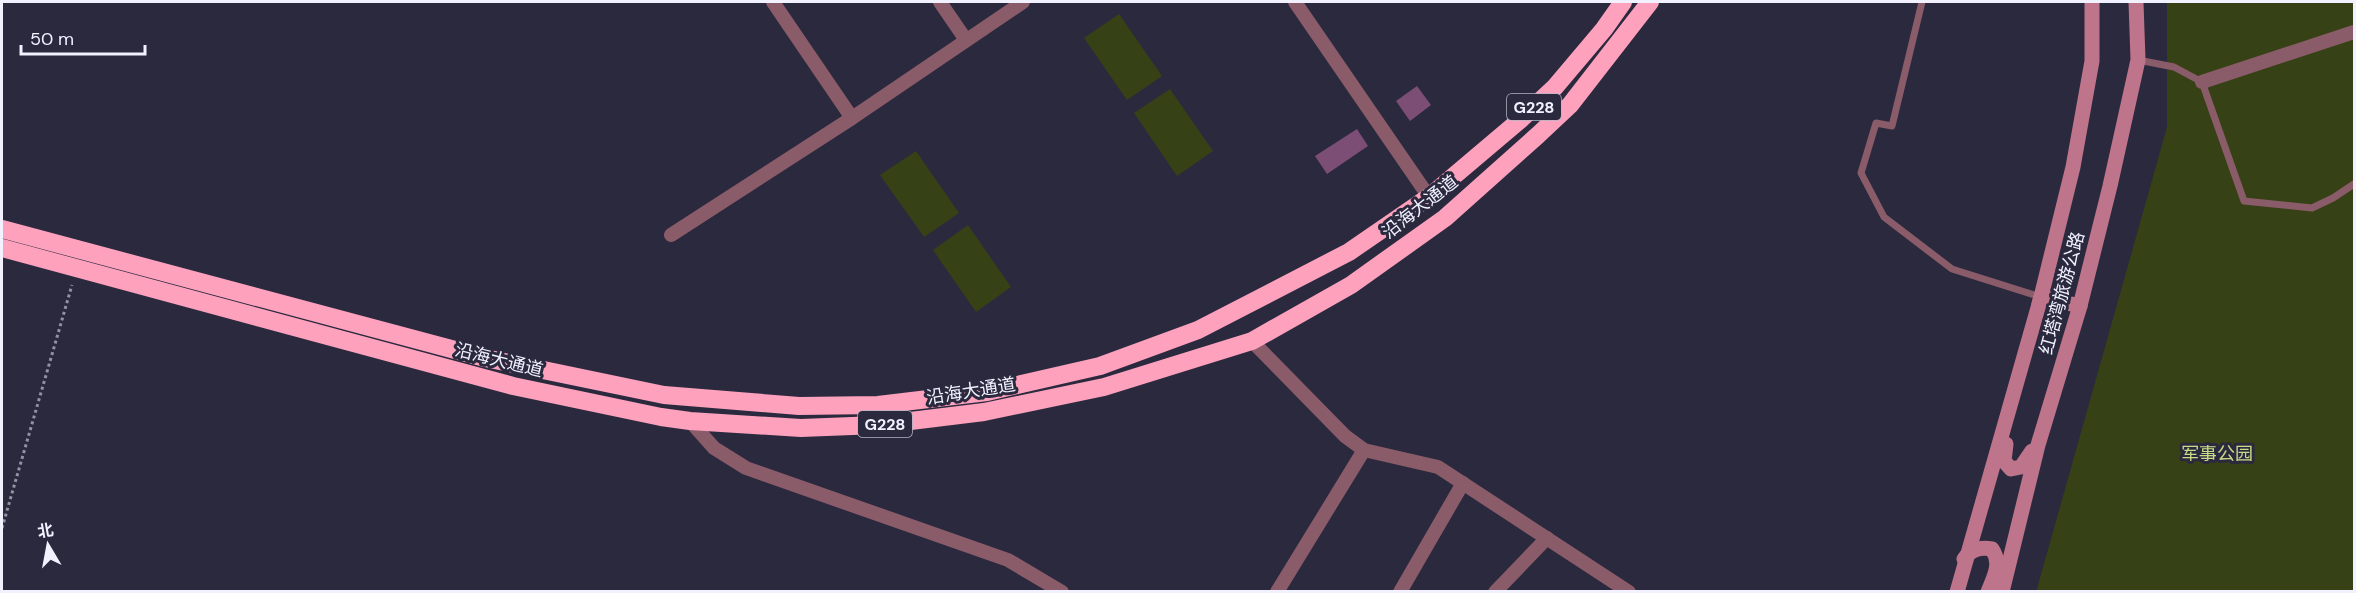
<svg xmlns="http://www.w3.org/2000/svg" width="2356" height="593" font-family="'DM Sans','Noto Sans SC',sans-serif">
  <rect width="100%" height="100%" fill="#2a293e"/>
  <g fill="#374116">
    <path d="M2167,2h187v589l-318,1 131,-465z"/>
    <path d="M1119,14l43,62 -35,24 -43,-62z"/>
    <path d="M1170,89l43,62 -36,25 -43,-63z"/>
    <path d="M916,151l43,62 -35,24 -44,-62z"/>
    <path d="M968,225l43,62 -35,25 -43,-62z"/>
  </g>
  <g fill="#7c4e76">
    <path d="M1417,86l14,19 -21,16 -14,-20z"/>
    <path d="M1357,129l11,17 -41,28 -12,-18z"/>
  </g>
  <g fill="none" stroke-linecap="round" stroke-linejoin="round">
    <path stroke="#9292a3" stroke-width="3" stroke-dasharray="3 3" stroke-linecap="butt" d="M2,528l70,-243"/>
    <g stroke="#8a5b68" stroke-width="7">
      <path d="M1922,2l-30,124 -16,-3 -15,50 23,44 68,52 89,28"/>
      <path d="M2138,60l36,7 28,15 42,119 68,7 21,-10 21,-14"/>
    </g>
    <g stroke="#8a5b68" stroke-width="14">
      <path d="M773,2l79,116"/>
      <path d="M940,2l26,38"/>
      <path d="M1295,2l134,195"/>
      <path d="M2202,82l152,-50"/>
      <path d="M671,235l181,-117 171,-116"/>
      <path d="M1252,341l93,95 19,14 74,17 191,125"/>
      <path d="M690,421l24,27 32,20 262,92 54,32"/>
      <path d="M1277,592l87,-142"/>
      <path d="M1400,592l63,-109"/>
      <path d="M1495,592l52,-54"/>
    </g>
    <g stroke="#be748a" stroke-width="15">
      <path d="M2039,304l2,-7 39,9"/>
      <path d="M2006,444l-2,17 7,8 10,-2 11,-16"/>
      <path d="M1964,559c7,-10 16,-12 28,-10 10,15 2,27 -4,43"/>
      <path d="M1957,592l84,-295 32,-130 19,-106v-59"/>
      <path d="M2002,592l36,-147 42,-139 30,-120 28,-126 -2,-58"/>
    </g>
    <g stroke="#fea1bd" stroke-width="18">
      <path d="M2,229l483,129 179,37 135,11 79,-1 109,-13 113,-26 98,-36 151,-78 80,-55 91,-77 35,-33 49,-58 19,-27"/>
      <path d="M2,248l511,138 148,31 29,4 111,7 77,-3 106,-13 120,-25 148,-46 99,-56 94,-67 93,-83 32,-30 80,-103"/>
    </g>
  </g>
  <g text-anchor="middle" stroke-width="6" stroke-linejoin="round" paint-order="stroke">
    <g fill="#2a293e" stroke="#b5b5c5" stroke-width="1.5">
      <rect x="1507" y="94" width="54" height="26" rx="4.5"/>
      <rect x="858" y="411" width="54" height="26" rx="4.5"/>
    </g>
    <g font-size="16" font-weight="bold" fill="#f1f1ff">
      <text x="1534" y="113">G228</text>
      <text x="885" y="430">G228</text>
    </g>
    <g font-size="18" fill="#f1f1ff" stroke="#2a293e">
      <text transform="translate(1420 207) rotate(-38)" y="6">沿海大通道</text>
      <text transform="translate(2062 293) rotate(-75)" y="6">红塔湾旅游公路</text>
      <text transform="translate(499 360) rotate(14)" y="6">沿海大通道</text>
      <text transform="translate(971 391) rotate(-9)" y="6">沿海大通道</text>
    </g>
    <g font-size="18" fill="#c6db85" stroke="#2a293e">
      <text x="2217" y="460">军事公园</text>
    </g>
  </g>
  <rect width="2356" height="593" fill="none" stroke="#f1f1ff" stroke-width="6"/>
  <g transform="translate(48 545) rotate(350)" stroke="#2a293e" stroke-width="4.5" paint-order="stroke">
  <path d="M0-4.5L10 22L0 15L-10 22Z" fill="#f1f1ff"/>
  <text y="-9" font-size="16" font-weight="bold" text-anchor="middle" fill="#f1f1ff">北</text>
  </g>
  <path d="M21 45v9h124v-9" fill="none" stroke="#f1f1ff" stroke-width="3"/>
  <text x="30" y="45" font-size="18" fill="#f1f1ff" stroke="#2a293e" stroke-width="4.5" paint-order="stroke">50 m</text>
</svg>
